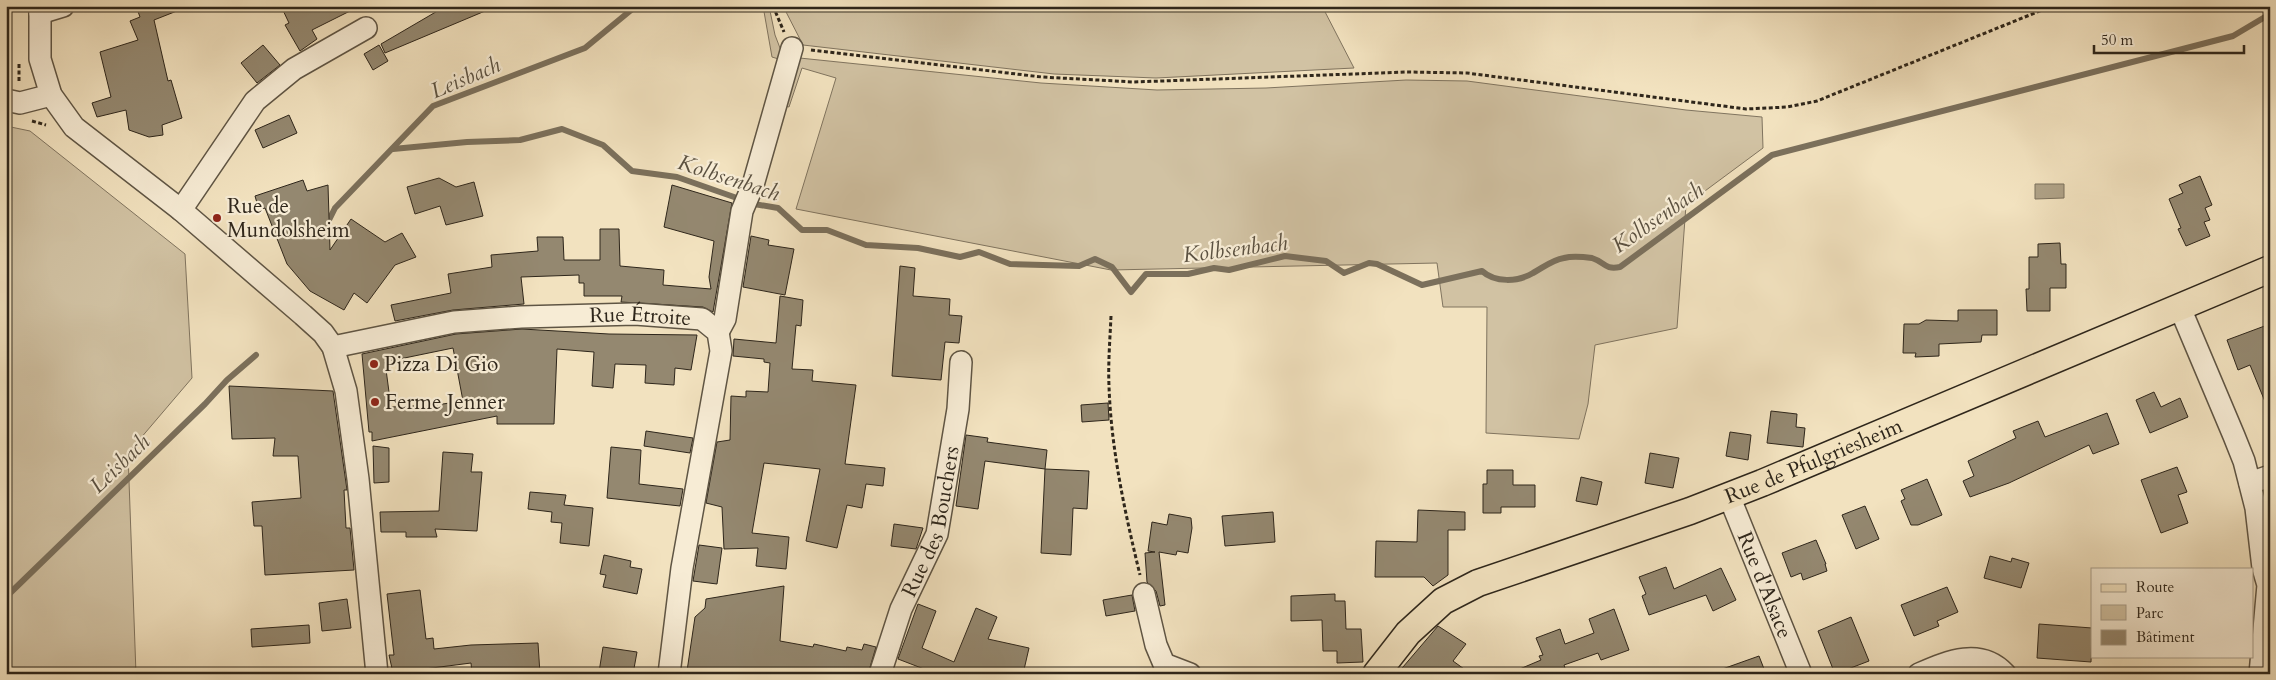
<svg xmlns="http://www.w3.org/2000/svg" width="2276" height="680" font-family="Cardo,serif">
  <rect width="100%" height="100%" fill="#f2e2bf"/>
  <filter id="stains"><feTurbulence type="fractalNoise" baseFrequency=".004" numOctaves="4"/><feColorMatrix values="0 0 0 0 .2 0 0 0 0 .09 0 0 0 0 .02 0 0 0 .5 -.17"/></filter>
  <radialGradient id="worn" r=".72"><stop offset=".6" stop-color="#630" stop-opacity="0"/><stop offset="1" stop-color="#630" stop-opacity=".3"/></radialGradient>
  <g fill="#d1c2a3" stroke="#80745f">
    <path d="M763,6h6l6,29 10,26 -13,-4z"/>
    <path d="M783,6h539l32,62 -198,10 -102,-4 -251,-29z"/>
    <path d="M790,57l251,26 116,7 109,-2 140,-8 61,1 219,29 76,7 1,31 -77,57 -9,123 -82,17 -7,59 -9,35 -93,-6 1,-126h-44l-6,-44 -326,7 -315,-61 40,-131 -34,-10 -13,39 -13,-3z"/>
    <path d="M6,126l24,5 155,123 7,124 -64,75 8,221h-130z"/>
  </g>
  <path fill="#afa287" stroke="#7b705c" d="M2035,184h29v14l-29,1z"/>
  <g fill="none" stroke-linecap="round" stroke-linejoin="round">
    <g stroke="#7b705c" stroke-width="6">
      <path d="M393,149l74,-7 53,-2 42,-11 41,16 29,26 45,6 77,27 24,4 24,22h25l39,15 52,3 42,9 19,-5 31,12 69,2 16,-7 17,8 19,25 15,-18h42l26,-6 15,2 56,-14 41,5 18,12 25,-10 8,1 45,21 60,-14c13,12 36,11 51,2 11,-6 19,-13 31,-15 7,-2 21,-1 28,0 13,4 12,12 28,9l152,-112 461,-119 37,-22"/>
      <path d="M326,226l9,-18 98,-102 152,-58 51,-42"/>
      <path d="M6,597l199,-193 22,-24 29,-25"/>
    </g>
  </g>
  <g fill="#948870" stroke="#2e261b" fill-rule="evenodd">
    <path d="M136,6l51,1 -33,13 14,61 3,-1 11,38 -20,7 1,10 -14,2 -20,-7 -3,-20 -29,7 -5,-14 19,-6 -11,-45 38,-12 -8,-19 10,-4z"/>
    <path d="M281,6h79l-48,24 5,9 -17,12 -15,-26 4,-2z"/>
    <path d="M446,6h51l-112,47 -4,-9z"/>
    <path d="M263,45l17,20 -23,18 -16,-20z"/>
    <path d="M379,45l9,16 -15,9 -9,-16z"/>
    <path d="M289,115l8,18 -34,15 -8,-18z"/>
    <path d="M2200,176l12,29 -7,3 5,12 -6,2 6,14 -24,10 -8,-17 3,-1 -12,-29 14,-6 -4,-8z"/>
    <path d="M439,178l17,9 18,-5 9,34 -37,9 -6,-19 -25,8 -8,-27z"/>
    <path d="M303,180l4,11 21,-6 2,65 21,-31 34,23 17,-9 14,24 -21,8 -28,38 -13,-10 -10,17 -34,-19 -23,-27 -22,-56 -6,2 -4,-14z"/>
    <path d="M672,185l60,18 -19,109 -10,-5 -82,-5 1,-6h-38v-13h-5v-8l-58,2 3,27 -71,6 -58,11 -4,-16 60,-12 -3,-19 44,-7 -1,-12 47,-4 -1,-14h26l1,23h36v-31h19l1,37 44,4 -1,15 48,4 -2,-12 5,-36 -50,-14z"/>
    <path d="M751,236l18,4 -1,5 26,4 -9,46 -42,-8z"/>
    <path d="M2060,243l1,21h5v24h-16v23h-23l-1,-22h3v-32h9v-13z"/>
    <path d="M900,266l15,2 -2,28 37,3 -1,16 13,1 -3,27 -14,-1 -4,38 -49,-4z"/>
    <path d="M780,296l23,4 -2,26 -5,-1 -4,44 21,1 -1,11 44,4 -11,79 40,4 -2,18 -17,-2 -4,24 -15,-3 -10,43 -31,-7 14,-72 -56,-6 -12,70 37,4 -3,32 -30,-3 2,-18 -34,1 -2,-42 -16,-4 11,-61 13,-2 1,-44 15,1v-6l22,1 2,-29 -6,-1v-3l-31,-3 1,-17 42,4z"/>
    <path d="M1958,310h39v25h-15l-1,7 -42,2v12l-24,1 1,-4h-13l1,-29h15l7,-4 32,1z"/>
    <path d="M2270,324v85h-2l-18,-44 -12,5 -11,-30z"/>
    <path d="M522,329l87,5 88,1 -6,35 -16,-2 -1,17 -29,-2 1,-18 -31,-1 -2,24 -21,-2 2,-34 -37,-3 -3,75h-57v-8l-125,25v-9h-3l-7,-78 94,-20zM453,348l10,53 -27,4 -45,2 -6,-45z"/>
    <path d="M229,386l104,5 14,99h-3l2,38h4l4,42 -89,5 -3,-49h-8l-2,-24 49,-4 -3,-42h-25l2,-18 -43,1z"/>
    <path d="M2154,392l7,15 19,-9 8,19 -38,16 -14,-33z"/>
    <path d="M1108,403l1,17 -27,2 -1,-17z"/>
    <path d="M1771,411l26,3 -1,13 9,1 -2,19 -36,-4z"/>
    <path d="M2107,413l12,31 -26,10 -4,-9 -80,38 -39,14 -7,-16 11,-5 -6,-15 48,-23 -3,-7 25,-10 7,16z"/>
    <path d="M646,431l47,7 -3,15 -46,-7z"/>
    <path d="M1730,432l21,3 -3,25 -22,-4z"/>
    <path d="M966,435l22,3 -1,4 60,8 -2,19 -60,-8 -7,48 -22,-3z"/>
    <path d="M373,446l16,2v34l-15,1z"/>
    <path d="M611,447l30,3 -2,34 44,5 -3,17 -73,-8z"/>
    <path d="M443,452l30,2 -2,18h11l-5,59 -42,-2 2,8h-31v-5h-25l-1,-20 59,-1z"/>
    <path d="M1650,453l29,5 -6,30 -28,-5z"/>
    <path d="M2177,467l10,25 -9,3 10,28 -27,10 -20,-53z"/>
    <path d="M1045,469l44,2 -2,38 -14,-1 -2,47 -30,-2z"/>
    <path d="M1487,470h26v15h22v22h-34v6h-18v-29h4z"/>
    <path d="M1581,477l21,5 -5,23 -21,-4z"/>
    <path d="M1927,479l15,36 -24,10h-7l-10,-24 4,-2 -4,-9z"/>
    <path d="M530,492l36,3 -2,10 29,3 -4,38 -29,-3 2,-20 -11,-1 1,-10 -24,-3z"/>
    <path d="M1865,506l14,33 -23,10 -14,-34z"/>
    <path d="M1418,510l47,2v18h-17v45l-15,11 -9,-9h-49l1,-36 41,1z"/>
    <path d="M1273,512l2,30 -50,4 -3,-30z"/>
    <path d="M1169,514l22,4 1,10 -4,25 -11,-2 -1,4 -17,-3 6,53 -5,1 -4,-15 -9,-9 -2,-29 10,-1 -7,-1 4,-29 15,3z"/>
    <path d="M894,524l29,4 -7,21 -25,-3z"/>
    <path d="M1816,540l10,24h-1l2,7 -24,9 -2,-7 -10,4 -9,-24z"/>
    <path d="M699,545l23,3 -5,36 -24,-3z"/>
    <path d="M604,555l27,6 -1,6 12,2 -5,25 -34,-7 3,-12 -6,-1z"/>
    <path d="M1990,556l21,6 1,-4 17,5 -8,25 -37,-10z"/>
    <path d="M1666,567l8,22 47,-21 15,32 -23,11 -7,-16 -57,20 -7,-19 4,-2 -7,-17z"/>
    <path d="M784,586l-4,55 33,6 1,-3 32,7 1,-4 15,3 2,-6 12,3 -8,27h-37l-22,-5 -1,5h-107l-14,-3 8,-54 10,-9 1,-9z"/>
    <path d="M1947,587l11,25 -21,9 2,5 -25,10 -13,-31z"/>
    <path d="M420,590l6,49 7,-1 1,11 37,-4 67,-2 2,31h-68l-1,-11 -78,10 -4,-18h5l-7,-61z"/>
    <path d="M1335,594v7h10l1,28h15l2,33 -26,1v-12h-14l-1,-31 -31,1v-25z"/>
    <path d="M1132,595l3,16 -29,5 -3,-16z"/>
    <path d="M347,599l4,29 -29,3 -3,-28z"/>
    <path d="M918,604l18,7 -14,37 32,14 22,-54 21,9 -9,22 41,9 -6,26h-86l-39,-15z"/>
    <path d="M1614,609l15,41 -28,10 -3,-7 -34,12 3,9h-59l33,-14 -2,-4 4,-1 -7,-17 24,-9 5,15 29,-11 -5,-14z"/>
    <path d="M1851,617l18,44 -34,13 -17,-43z"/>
    <path d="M2039,624l53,4 -1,34 -54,-4z"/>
    <path d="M309,625l1,18 -58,4 -1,-18z"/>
    <path d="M1438,626l28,18 -13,17 18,13h-74z"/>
    <path d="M603,647l34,5 -4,22 -34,-2z"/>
    <path d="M1759,656l7,18h-51l-1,-2z"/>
  </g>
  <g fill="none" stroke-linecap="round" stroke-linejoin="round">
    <g stroke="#5f5544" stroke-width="24">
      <g id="minor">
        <path d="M40,6v53l11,36 23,32 107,83 122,105 20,18 10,14 13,44 12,88 19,195"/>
        <path d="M40,13l23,-7"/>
        <path d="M6,100l14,3 31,-8"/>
        <path d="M181,210l74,-109 39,-32 72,-41"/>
        <path d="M2180,308l54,128 10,25 12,47 7,60 5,17 -8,89"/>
        <path d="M718,332l7,-13 17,-108 11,-26 39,-137"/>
        <path id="s1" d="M333,347l121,-25 67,-5 114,-3 67,5 16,13 3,19 -39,217 -13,106"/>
        <path d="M2250,483l20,-7"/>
        <path id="s2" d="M1729,496l72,178"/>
        <path d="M1144,594l12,51 8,19 26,10"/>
        <path id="s3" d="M880,674l21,-65 36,-75 21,-125 3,-47"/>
        <path d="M1919,674c28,-12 61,-27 86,0"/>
      </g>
    </g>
    <g stroke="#2e261b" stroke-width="29">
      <g id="major">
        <path id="s4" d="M1376,674l32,-41 35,-32 35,-18 212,-72 72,-28 508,-214"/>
      </g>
    </g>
    <g stroke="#2e261b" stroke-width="3" stroke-dasharray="4 2.5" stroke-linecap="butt">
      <path d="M773,6l11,26"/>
      <path d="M811,50l231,27 92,5 273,-10 60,1 279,36 41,-2 30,-6 235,-95"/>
      <path d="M19,64v19"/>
      <path d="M32,121l14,4"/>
      <path d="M1111,316c-1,23 -3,47 -2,70 2,63 16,127 31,189"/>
    </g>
    <use href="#minor" stroke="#f7ecd5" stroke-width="21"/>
    <use href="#major" stroke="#f2e2bf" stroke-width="26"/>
  </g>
  <g fill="#8f2418" stroke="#f7ecd5" stroke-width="2">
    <circle cx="217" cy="218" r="5"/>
    <circle cx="374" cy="364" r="5"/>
    <circle cx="375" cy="402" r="5"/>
  </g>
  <g text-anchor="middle" stroke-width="4.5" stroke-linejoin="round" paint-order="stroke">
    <g font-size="21" fill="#2e261b" stroke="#f7ecd5" text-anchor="start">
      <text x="227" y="213">Rue de<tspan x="227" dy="24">Mundolsheim</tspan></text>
      <text x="384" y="371">Pizza Di Gio</text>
      <text x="385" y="409">Ferme Jenner</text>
    </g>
    <g font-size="21" fill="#2e261b" stroke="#f7ecd5">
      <text dy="7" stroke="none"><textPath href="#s1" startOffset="310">Rue Étroite</textPath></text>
      <text dy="7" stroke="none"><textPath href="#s4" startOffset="496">Rue de Pfulgriesheim</textPath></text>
      <text dy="7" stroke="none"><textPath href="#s3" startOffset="162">Rue des Bouchers</textPath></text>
      <text dy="7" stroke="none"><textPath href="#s2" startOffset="96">Rue d'Alsace</textPath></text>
    </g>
    <g font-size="22" font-style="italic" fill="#5b5141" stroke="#f7ecd5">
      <text transform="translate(465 77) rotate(-23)" y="8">Leisbach</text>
      <text transform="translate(729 177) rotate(18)" y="8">Kolbsenbach</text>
      <text transform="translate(1657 217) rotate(-35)" y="8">Kolbsenbach</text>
      <text transform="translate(1235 248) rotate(-7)" y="8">Kolbsenbach</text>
      <text transform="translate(119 463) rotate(-44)" y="8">Leisbach</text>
    </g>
  </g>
  <rect width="2276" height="680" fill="none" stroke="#f2e2bf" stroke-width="25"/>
  <rect x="8" y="8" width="2261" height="665" fill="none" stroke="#2e261b" stroke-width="2.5"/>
  <rect x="12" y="12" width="2251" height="655" fill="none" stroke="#2e261b"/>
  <rect x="2091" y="568" width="162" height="90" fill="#f7ecd5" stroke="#a79d8b"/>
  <rect x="2101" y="584" width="25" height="8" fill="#f2e2bf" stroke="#a79d8b"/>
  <text x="2136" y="592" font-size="15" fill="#2e261b">Route</text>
  <rect x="2101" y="605" width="25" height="15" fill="#d1c2a3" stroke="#a79d8b"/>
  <text x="2136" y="618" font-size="15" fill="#2e261b">Parc</text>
  <rect x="2101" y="630" width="25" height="15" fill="#948870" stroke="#a79d8b"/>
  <text x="2136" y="642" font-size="15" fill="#2e261b">Bâtiment</text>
  <path d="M2094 45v8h150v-8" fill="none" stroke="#2e261b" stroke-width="2.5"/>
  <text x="2101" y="45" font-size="15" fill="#2e261b" stroke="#f7ecd5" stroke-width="4" paint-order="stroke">50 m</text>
  <rect width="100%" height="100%" filter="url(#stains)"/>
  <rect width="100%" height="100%" fill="url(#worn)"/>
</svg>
